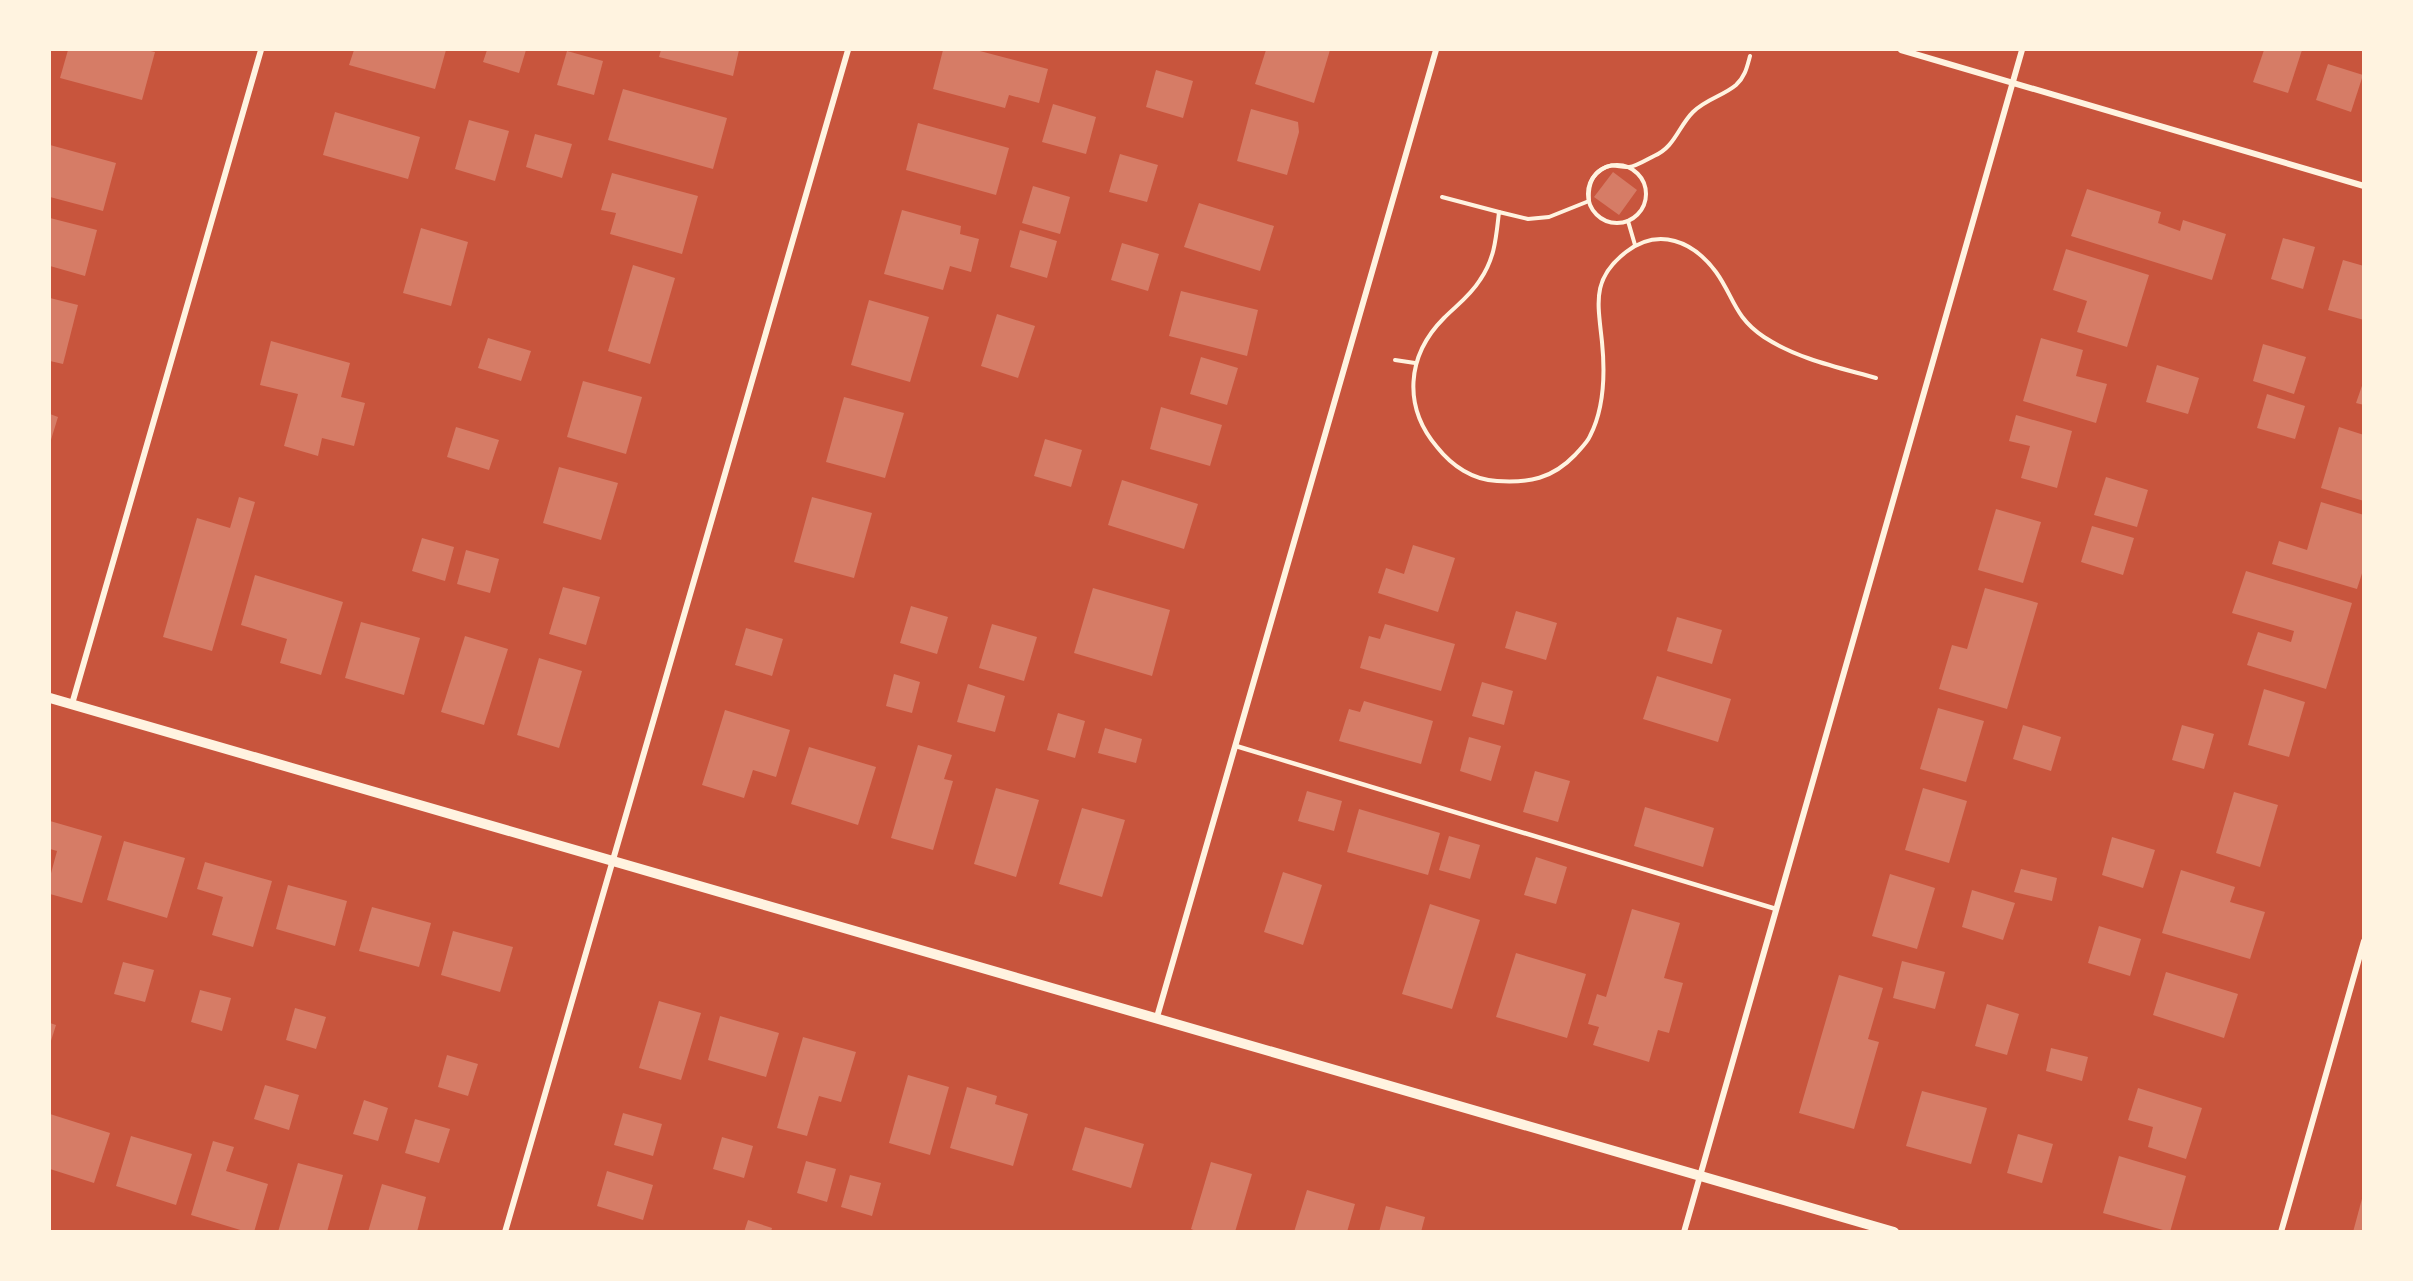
<svg xmlns="http://www.w3.org/2000/svg" width="2413" height="1281" font-family="Literata,serif">
  <rect width="100%" height="100%" fill="#c8553d"/>
  <g fill="#d67c66">
    <path d="M68,50h78l9,2 -13,48 -82,-22z"/>
    <path d="M354,50h92l-11,39 -86,-24z"/>
    <path d="M487,50h39l-7,23 -36,-11z"/>
    <path d="M661,50h78l-6,26 -74,-19z"/>
    <path d="M943,50h33l72,19 -9,34 -30,-8 -4,13 -72,-19z"/>
    <path d="M1266,50h64l-16,53 -59,-19z"/>
    <path d="M2264,50h38l-14,43 -35,-11z"/>
    <path d="M567,51l36,10 -9,34 -37,-10z"/>
    <path d="M2328,64l35,11 -12,37 -35,-12z"/>
    <path d="M1156,70l37,11 -10,37 -37,-11z"/>
    <path d="M623,89l104,29 -14,51 -105,-29z"/>
    <path d="M1053,104l43,13 -10,37 -44,-12z"/>
    <path d="M1251,109l47,13 1,10 -12,43 -50,-14z"/>
    <path d="M335,112l85,25 -12,42 -85,-24z"/>
    <path d="M469,120l40,11 -14,50 -40,-12z"/>
    <path d="M918,123l91,25 -13,47 -90,-25z"/>
    <path d="M535,134l37,10 -10,34 -36,-11z"/>
    <path d="M50,145l66,18 -13,48 -53,-14z"/>
    <path d="M1120,154l38,11 -11,37 -38,-10z"/>
    <path d="M1613,172l24,18 -18,25 -25,-18z"/>
    <path d="M612,173l86,23 -16,58 -72,-20 6,-21 -15,-3z"/>
    <path d="M1033,186l37,11 -10,37 -38,-11z"/>
    <path d="M2087,189l74,23 -3,11 22,8 3,-11 43,14 -14,46 -141,-44z"/>
    <path d="M1199,203l75,23 -14,45 -76,-24z"/>
    <path d="M902,210l59,16 -1,8 19,5 -8,33 -21,-6 -7,24 -59,-16z"/>
    <path d="M50,218l47,12 -12,46 -35,-10z"/>
    <path d="M421,228l47,14 -17,64 -48,-13z"/>
    <path d="M1020,230l37,11 -10,37 -37,-11z"/>
    <path d="M2283,238l32,9 -12,42 -32,-10z"/>
    <path d="M1122,243l37,11 -11,37 -37,-11z"/>
    <path d="M2066,249l83,26 -22,72 -50,-15 10,-31 -34,-11z"/>
    <path d="M2343,260l21,6v54l-36,-10z"/>
    <path d="M633,265l42,13 -25,86 -42,-13z"/>
    <path d="M1181,291l77,19 -11,46 -78,-20z"/>
    <path d="M50,298l28,7 -15,59 -13,-3z"/>
    <path d="M869,300l60,17 -19,65 -59,-17z"/>
    <path d="M997,314l38,12 -17,52 -37,-12z"/>
    <path d="M488,338l43,13 -10,30 -43,-13z"/>
    <path d="M2041,338l42,12 -7,26 31,8 -11,39 -73,-22z"/>
    <path d="M271,341l79,22 -9,34 24,6 -11,43 -32,-8 -4,18 -34,-10 14,-52 -38,-9z"/>
    <path d="M2263,344l43,13 -12,37 -41,-13z"/>
    <path d="M1201,357l37,11 -11,37 -37,-11z"/>
    <path d="M2157,365l42,13 -11,36 -42,-12z"/>
    <path d="M2364,380v25l-8,-2z"/>
    <path d="M583,381l59,16 -16,57 -59,-17z"/>
    <path d="M2267,394l38,12 -10,33 -38,-11z"/>
    <path d="M844,397l60,16 -19,65 -59,-16z"/>
    <path d="M1161,407l61,18 -12,41 -60,-17z"/>
    <path d="M50,414l8,3 -8,26z"/>
    <path d="M2016,415l56,16 -15,57 -36,-10 9,-32 -21,-5z"/>
    <path d="M456,427l43,13 -10,30 -42,-13z"/>
    <path d="M2339,427l25,8v66l-43,-13z"/>
    <path d="M1045,439l37,11 -11,37 -37,-11z"/>
    <path d="M559,467l59,16 -17,57 -58,-17z"/>
    <path d="M2106,477l42,13 -11,37 -43,-12z"/>
    <path d="M1122,480l76,24 -14,45 -76,-24z"/>
    <path d="M239,497l16,5 -43,149 -49,-14 34,-119 33,10z"/>
    <path d="M812,497l60,16 -18,65 -60,-16z"/>
    <path d="M2321,502l43,13v52l-7,22 -85,-25 7,-23 28,9z"/>
    <path d="M1996,509l45,13 -18,61 -45,-13z"/>
    <path d="M2092,526l42,12 -11,37 -42,-13z"/>
    <path d="M422,538l32,9 -9,34 -33,-10z"/>
    <path d="M1413,545l42,13 -17,54 -60,-19 8,-25 18,6z"/>
    <path d="M466,550l33,9 -9,34 -33,-9z"/>
    <path d="M2246,571l106,32 -26,86 -79,-24 11,-33 33,10 3,-11 -62,-18z"/>
    <path d="M255,575l88,27 -22,73 -41,-12 7,-24 -46,-14z"/>
    <path d="M563,587l37,10 -14,48 -37,-11z"/>
    <path d="M1093,588l77,22 -18,66 -78,-23z"/>
    <path d="M1985,588l53,15 -31,106 -68,-20 13,-44 15,4z"/>
    <path d="M911,606l37,11 -11,37 -37,-11z"/>
    <path d="M1516,611l41,12 -11,37 -41,-12z"/>
    <path d="M1677,617l45,13 -10,34 -45,-13z"/>
    <path d="M361,622l59,16 -16,57 -59,-17z"/>
    <path d="M992,624l45,13 -13,44 -45,-13z"/>
    <path d="M1385,624l70,20 -14,47 -81,-23 9,-32 11,3z"/>
    <path d="M746,628l37,11 -11,37 -37,-11z"/>
    <path d="M465,636l43,13 -24,76 -43,-13z"/>
    <path d="M539,658l43,13 -23,77 -42,-13z"/>
    <path d="M894,674l26,8 -8,31 -26,-7z"/>
    <path d="M1657,676l74,23 -13,43 -75,-23z"/>
    <path d="M1482,682l31,9 -9,34 -32,-9z"/>
    <path d="M968,684l37,12 -10,36 -38,-10z"/>
    <path d="M2264,689l41,13 -16,55 -41,-12z"/>
    <path d="M1364,701l69,20 -12,43 -82,-23 10,-32 11,3z"/>
    <path d="M1938,708l46,13 -18,61 -46,-13z"/>
    <path d="M725,710l65,20 -14,47 -23,-7 -9,28 -42,-13z"/>
    <path d="M1058,713l27,8 -10,37 -28,-8z"/>
    <path d="M2023,725l38,12 -10,34 -38,-12z"/>
    <path d="M2182,725l32,9 -10,35 -32,-9z"/>
    <path d="M1105,728l37,11 -6,24 -38,-10z"/>
    <path d="M1469,737l32,9 -10,35 -31,-10z"/>
    <path d="M918,745l34,10 -8,24 9,2 -20,69 -42,-12z"/>
    <path d="M809,747l67,20 -18,58 -67,-21z"/>
    <path d="M1535,771l35,10 -12,41 -35,-10z"/>
    <path d="M996,788l43,12 -23,77 -42,-13z"/>
    <path d="M1923,788l44,13 -18,62 -44,-13z"/>
    <path d="M1307,791l35,10 -8,30 -36,-10z"/>
    <path d="M2234,792l44,13 -18,62 -44,-14z"/>
    <path d="M1645,807l69,21 -11,39 -69,-21z"/>
    <path d="M1082,808l43,12 -23,77 -43,-13z"/>
    <path d="M1359,809l81,24 -12,42 -81,-23z"/>
    <path d="M50,821l52,15 -20,67 -32,-9v-17l7,-26 -7,-2z"/>
    <path d="M1449,836l31,9 -10,34 -31,-9z"/>
    <path d="M2112,837l43,13 -12,38 -41,-13z"/>
    <path d="M124,841l61,17 -18,60 -60,-18z"/>
    <path d="M1536,857l31,10 -11,37 -32,-9z"/>
    <path d="M205,862l67,19 -19,66 -41,-12 11,-38 -26,-8z"/>
    <path d="M2021,869l36,9 -5,23 -38,-9z"/>
    <path d="M2181,870l54,17 -5,15 35,10 -15,47 -88,-26z"/>
    <path d="M1283,872l39,13 -19,60 -39,-13z"/>
    <path d="M1890,874l45,14 -18,61 -45,-13z"/>
    <path d="M288,885l59,16 -12,45 -59,-17z"/>
    <path d="M1972,890l43,13 -12,37 -41,-13z"/>
    <path d="M1430,904l50,16 -28,89 -50,-15z"/>
    <path d="M372,907l59,16 -12,44 -60,-16z"/>
    <path d="M1632,909l48,14 -16,55 19,5 -14,50 -11,-3 -9,32 -56,-17 6,-18 -11,-3 9,-30 9,3z"/>
    <path d="M2099,926l42,13 -11,37 -42,-13z"/>
    <path d="M453,931l60,16 -13,45 -59,-17z"/>
    <path d="M1516,953l70,21 -19,64 -71,-21z"/>
    <path d="M1902,961l43,11 -10,37 -42,-11z"/>
    <path d="M123,962l31,8 -9,32 -31,-8z"/>
    <path d="M2166,972l72,22 -14,44 -71,-23z"/>
    <path d="M1839,975l44,13 -15,51 11,3 -25,87 -55,-16z"/>
    <path d="M200,990l31,8 -9,33 -31,-9z"/>
    <path d="M659,1001l42,12 -20,67 -42,-12z"/>
    <path d="M1987,1004l32,10 -12,41 -32,-9z"/>
    <path d="M295,1008l31,9 -10,32 -30,-9z"/>
    <path d="M720,1016l59,17 -13,44 -58,-17z"/>
    <path d="M50,1023l6,2 -6,19z"/>
    <path d="M803,1037l53,15 -15,50 -22,-6 -12,40 -30,-8z"/>
    <path d="M2051,1048l37,9 -6,24 -36,-10z"/>
    <path d="M447,1055l31,9 -10,32 -30,-9z"/>
    <path d="M908,1075l41,12 -19,68 -41,-12z"/>
    <path d="M265,1085l34,10 -10,35 -35,-11z"/>
    <path d="M967,1087l30,9 -2,8 33,10 -15,52 -63,-18z"/>
    <path d="M2138,1088l64,20 -16,51 -38,-12 5,-20 -25,-7z"/>
    <path d="M1922,1091l65,17 -16,56 -65,-18z"/>
    <path d="M364,1100l24,8 -10,33 -25,-7z"/>
    <path d="M623,1113l39,11 -9,32 -39,-11z"/>
    <path d="M50,1114l60,19 -16,50 -44,-14z"/>
    <path d="M415,1119l35,10 -11,34 -34,-10z"/>
    <path d="M1085,1127l59,17 -13,44 -59,-18z"/>
    <path d="M2018,1134l35,10 -11,39 -35,-10z"/>
    <path d="M131,1136l61,18 -16,51 -60,-19z"/>
    <path d="M722,1137l31,9 -9,32 -31,-9z"/>
    <path d="M213,1141l21,6 -8,24 42,13 -14,48h-7l-56,-17z"/>
    <path d="M2119,1156l67,20 -16,56 -67,-19z"/>
    <path d="M806,1161l30,8 -9,33 -30,-9z"/>
    <path d="M1211,1162l41,12 -17,58h-37l-7,-3z"/>
    <path d="M298,1163l45,12 -16,57h-49z"/>
    <path d="M607,1171l46,14 -10,35 -46,-14z"/>
    <path d="M850,1175l31,8 -9,33 -31,-9z"/>
    <path d="M382,1184l44,13 -9,35h-49z"/>
    <path d="M1307,1190l48,14 -8,28h-53z"/>
    <path d="M2363,1195l1,37h-11z"/>
    <path d="M1386,1206l39,11 -4,15h-42z"/>
    <path d="M748,1220l24,8 -1,4h-27z"/>
  </g>
  <g fill="none" stroke-linecap="round" stroke-linejoin="round">
    <g stroke="#fff3e0" stroke-width="4">
      <path d="M1750,56c-3,11 -5,21 -14,29 -13,11 -30,14 -43,27 -15,15 -18,35 -39,44 -6,3 -19,11 -25,11 -10,1 -16,-5 -27,2 -12,7 -14,20 -13,32l-40,16 -21,2 -29,-7c-3,26 -4,46 -19,68 -10,16 -23,25 -36,38 -38,38 -41,89 -7,129 15,19 36,33 60,34 32,2 55,-2 78,-26 5,-6 12,-12 15,-19 14,-27 15,-64 12,-94 -4,-39 -11,-63 24,-90 33,-25 67,-11 90,20 18,25 18,45 48,65 34,22 73,30 112,41"/>
      <circle cx="1617" cy="194" r="29"/>
      <path d="M1442,197l57,15"/>
      <path d="M1628,221l7,24"/>
      <path d="M1395,360l20,3"/>
    </g>
    <path stroke="#fff3e0" stroke-width="4.5" d="M1236,746l540,163"/>
    <g stroke="#fff3e0" stroke-width="6">
      <path d="M1901,50l463,136"/>
      <path d="M72,704l189,-654"/>
      <path d="M1157,1017l279,-967"/>
      <path d="M505,1232l343,-1182"/>
      <path d="M1684,1232l338,-1182"/>
      <path d="M2281,1232l83,-291"/>
    </g>
    <path stroke="#fff3e0" stroke-width="10" d="M50,698l1844,534"/>
  </g>
  <rect width="2413" height="1281" fill="none" stroke="#fff3e0" stroke-width="102"/>
</svg>
